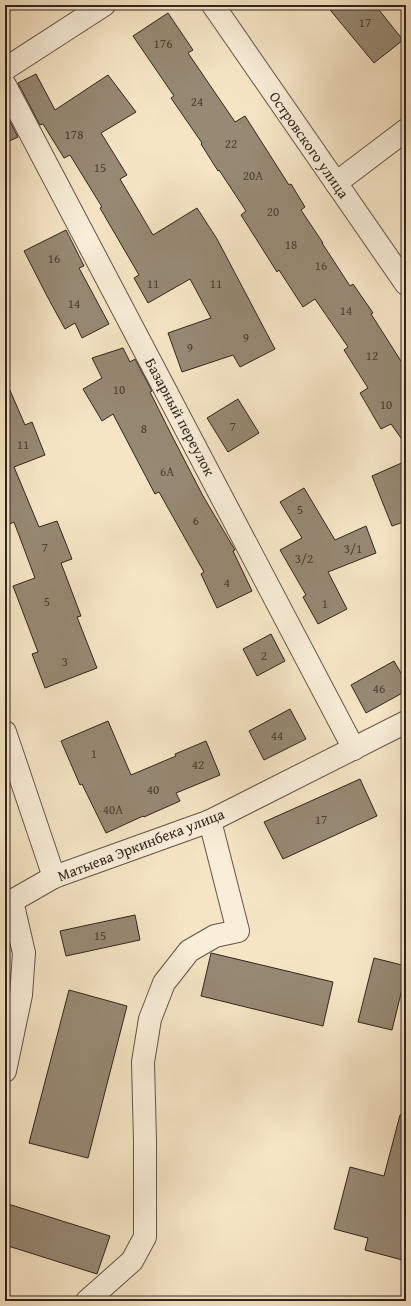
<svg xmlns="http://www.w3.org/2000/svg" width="411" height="1306" font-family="'Gentium Book Plus',serif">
  <rect width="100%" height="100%" fill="#f6e5c5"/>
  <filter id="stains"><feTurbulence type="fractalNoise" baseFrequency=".005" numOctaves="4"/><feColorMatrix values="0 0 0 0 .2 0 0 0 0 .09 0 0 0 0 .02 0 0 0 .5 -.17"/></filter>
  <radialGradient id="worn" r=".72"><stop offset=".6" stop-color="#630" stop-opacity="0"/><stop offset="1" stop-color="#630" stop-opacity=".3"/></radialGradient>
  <g fill="#978974" stroke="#31251d">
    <path d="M326,5h49l28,35 -29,23z"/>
    <path d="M168,13l25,37 -5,3 47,69 10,-6 44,69 2,-1 14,23 -4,3 22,33h-1l28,43 3,-2 20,29 -2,1 35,55v76l-15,-21 -10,5 -21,-36 8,-5 -24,-38 4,-3 -33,-48 -12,8 -24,-37 -2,2 -36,-57 5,-4 -27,-41 -1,1 -17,-27 1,-1 -31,-45 3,-2 -41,-60z"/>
    <path d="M36,74l19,36 53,-35 28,37 -35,21 26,42 -7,4 33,56 44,-27 20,31 58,110 -35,18 -7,-12 -51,17 -14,-39 43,-15 -21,-39 -42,24 -14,-25 5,-3 -39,-67 2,-1 -32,-52 -6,3 -21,-34 -3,1 -22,-42z"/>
    <path d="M5,112l13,25 -13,6z"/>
    <path d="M66,230l18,36 -5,2 30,56 -27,14 -7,-15 -10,6 -18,-33 -23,-45z"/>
    <path d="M123,348l7,14 5,-3 17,32 -2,1 21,42 32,62 32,54 -2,1 19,40 -35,17 -16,-34 3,-2 -45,-80 -4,2 -42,-80 -11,7 -19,-32 19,-11 -10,-20z"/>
    <path d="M5,379l20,46 7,-3 13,33 -31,12 25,60 18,-6 15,38 -11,4 20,53 -4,1 20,51 -52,20 -13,-34 6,-2 -25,-66 22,-8 -21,-56 -9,4z"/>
    <path d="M238,399l21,34 -31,19 -21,-34z"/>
    <path d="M406,461v60l-14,5 -20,-50z"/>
    <path d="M304,488l31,52 31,-14 10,27 -48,19 19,37 -29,15 -15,-27 3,-2 -26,-45 22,-12 -22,-36z"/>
    <path d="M271,634l14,27 -28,15 -14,-27z"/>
    <path d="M394,661l12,21v9l-40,22 -15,-28z"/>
    <path d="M290,709l16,30 -42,21 -15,-29z"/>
    <path d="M108,721l23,54 45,-19 -1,-2 31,-13 14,34 -44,18 4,8 -36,16 -1,-1 -37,17 -24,-49 -2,1 -19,-44z"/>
    <path d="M360,779l17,37 -94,43 -19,-37z"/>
    <path d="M135,915l5,25 -74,16 -6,-25z"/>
    <path d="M211,953l122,29 -10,44 -122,-30z"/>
    <path d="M374,958l32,8v7l-14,57 -34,-8z"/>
    <path d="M69,990l58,16 -39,152 -59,-15z"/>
    <path d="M400,1115l6,1v145l-41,-11 3,-12 -34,-9 16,-62 34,9z"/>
    <path d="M5,1203l105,33 -13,38 -92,-29z"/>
  </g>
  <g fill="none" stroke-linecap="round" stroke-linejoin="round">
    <g stroke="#625547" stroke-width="24">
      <g id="minor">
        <path d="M213,5l193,279"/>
        <path d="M5,69l99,-64"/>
        <path d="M5,85l349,664"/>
        <path d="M336,183l70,-53"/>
        <path d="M5,732l49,145"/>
        <path d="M5,902l7,-1 42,-24 156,-56 196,-99"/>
        <path d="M5,1071l16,-76 3,-42 -12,-52"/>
        <path d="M87,1301l45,-40 13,-24v-96l-2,-79 7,-43 14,-36 25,-32 26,-15 23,-5 -28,-110"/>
      </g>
    </g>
    <use href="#minor" stroke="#f9eed9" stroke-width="22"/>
  </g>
  <g text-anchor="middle" stroke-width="3" stroke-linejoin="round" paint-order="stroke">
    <g font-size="13" fill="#4a3e33">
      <text x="365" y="27">17</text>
      <text x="163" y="48">176</text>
      <text x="197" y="106">24</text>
      <text x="74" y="139">178</text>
      <text x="231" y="148">22</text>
      <text x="100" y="172">15</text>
      <text x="253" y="180">20А</text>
      <text x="273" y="216">20</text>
      <text x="291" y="249">18</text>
      <text x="54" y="263">16</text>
      <text x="321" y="270">16</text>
      <text x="153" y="288">11</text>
      <text x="216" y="288">11</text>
      <text x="74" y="308">14</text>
      <text x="346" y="315">14</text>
      <text x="246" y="342">9</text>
      <text x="190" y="352">9</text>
      <text x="372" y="360">12</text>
      <text x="119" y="394">10</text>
      <text x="386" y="409">10</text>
      <text x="233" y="431">7</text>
      <text x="144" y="433">8</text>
      <text x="23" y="449">11</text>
      <text x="167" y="476">6А</text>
      <text x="300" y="514">5</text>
      <text x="196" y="525">6</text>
      <text x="45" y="552">7</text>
      <text x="353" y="553">3/1</text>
      <text x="304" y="563">3/2</text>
      <text x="227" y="587">4</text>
      <text x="47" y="606">5</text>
      <text x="325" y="608">1</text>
      <text x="264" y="660">2</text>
      <text x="65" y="666">3</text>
      <text x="379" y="693">46</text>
      <text x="277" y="740">44</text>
      <text x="94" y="758">1</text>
      <text x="198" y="769">42</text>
      <text x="153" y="794">40</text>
      <text x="113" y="814">40А</text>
      <text x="321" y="824">17</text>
      <text x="100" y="940">15</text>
    </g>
    <g font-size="15" fill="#31251d" stroke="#f9eed9">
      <text transform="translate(309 145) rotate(55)" y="5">Островского улица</text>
      <text transform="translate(180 417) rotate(62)" y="5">Базарный переулок</text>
      <text transform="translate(141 845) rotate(-21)" y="5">Матыева Эркинбека улица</text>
    </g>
  </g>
  <rect width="411" height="1306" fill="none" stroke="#f6e5c5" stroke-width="20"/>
  <rect x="6" y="6" width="399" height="1294" fill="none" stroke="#31251d" stroke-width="2"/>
  <rect x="10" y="10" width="391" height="1286" fill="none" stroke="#31251d"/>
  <rect width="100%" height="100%" filter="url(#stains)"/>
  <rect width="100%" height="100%" fill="url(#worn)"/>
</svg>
